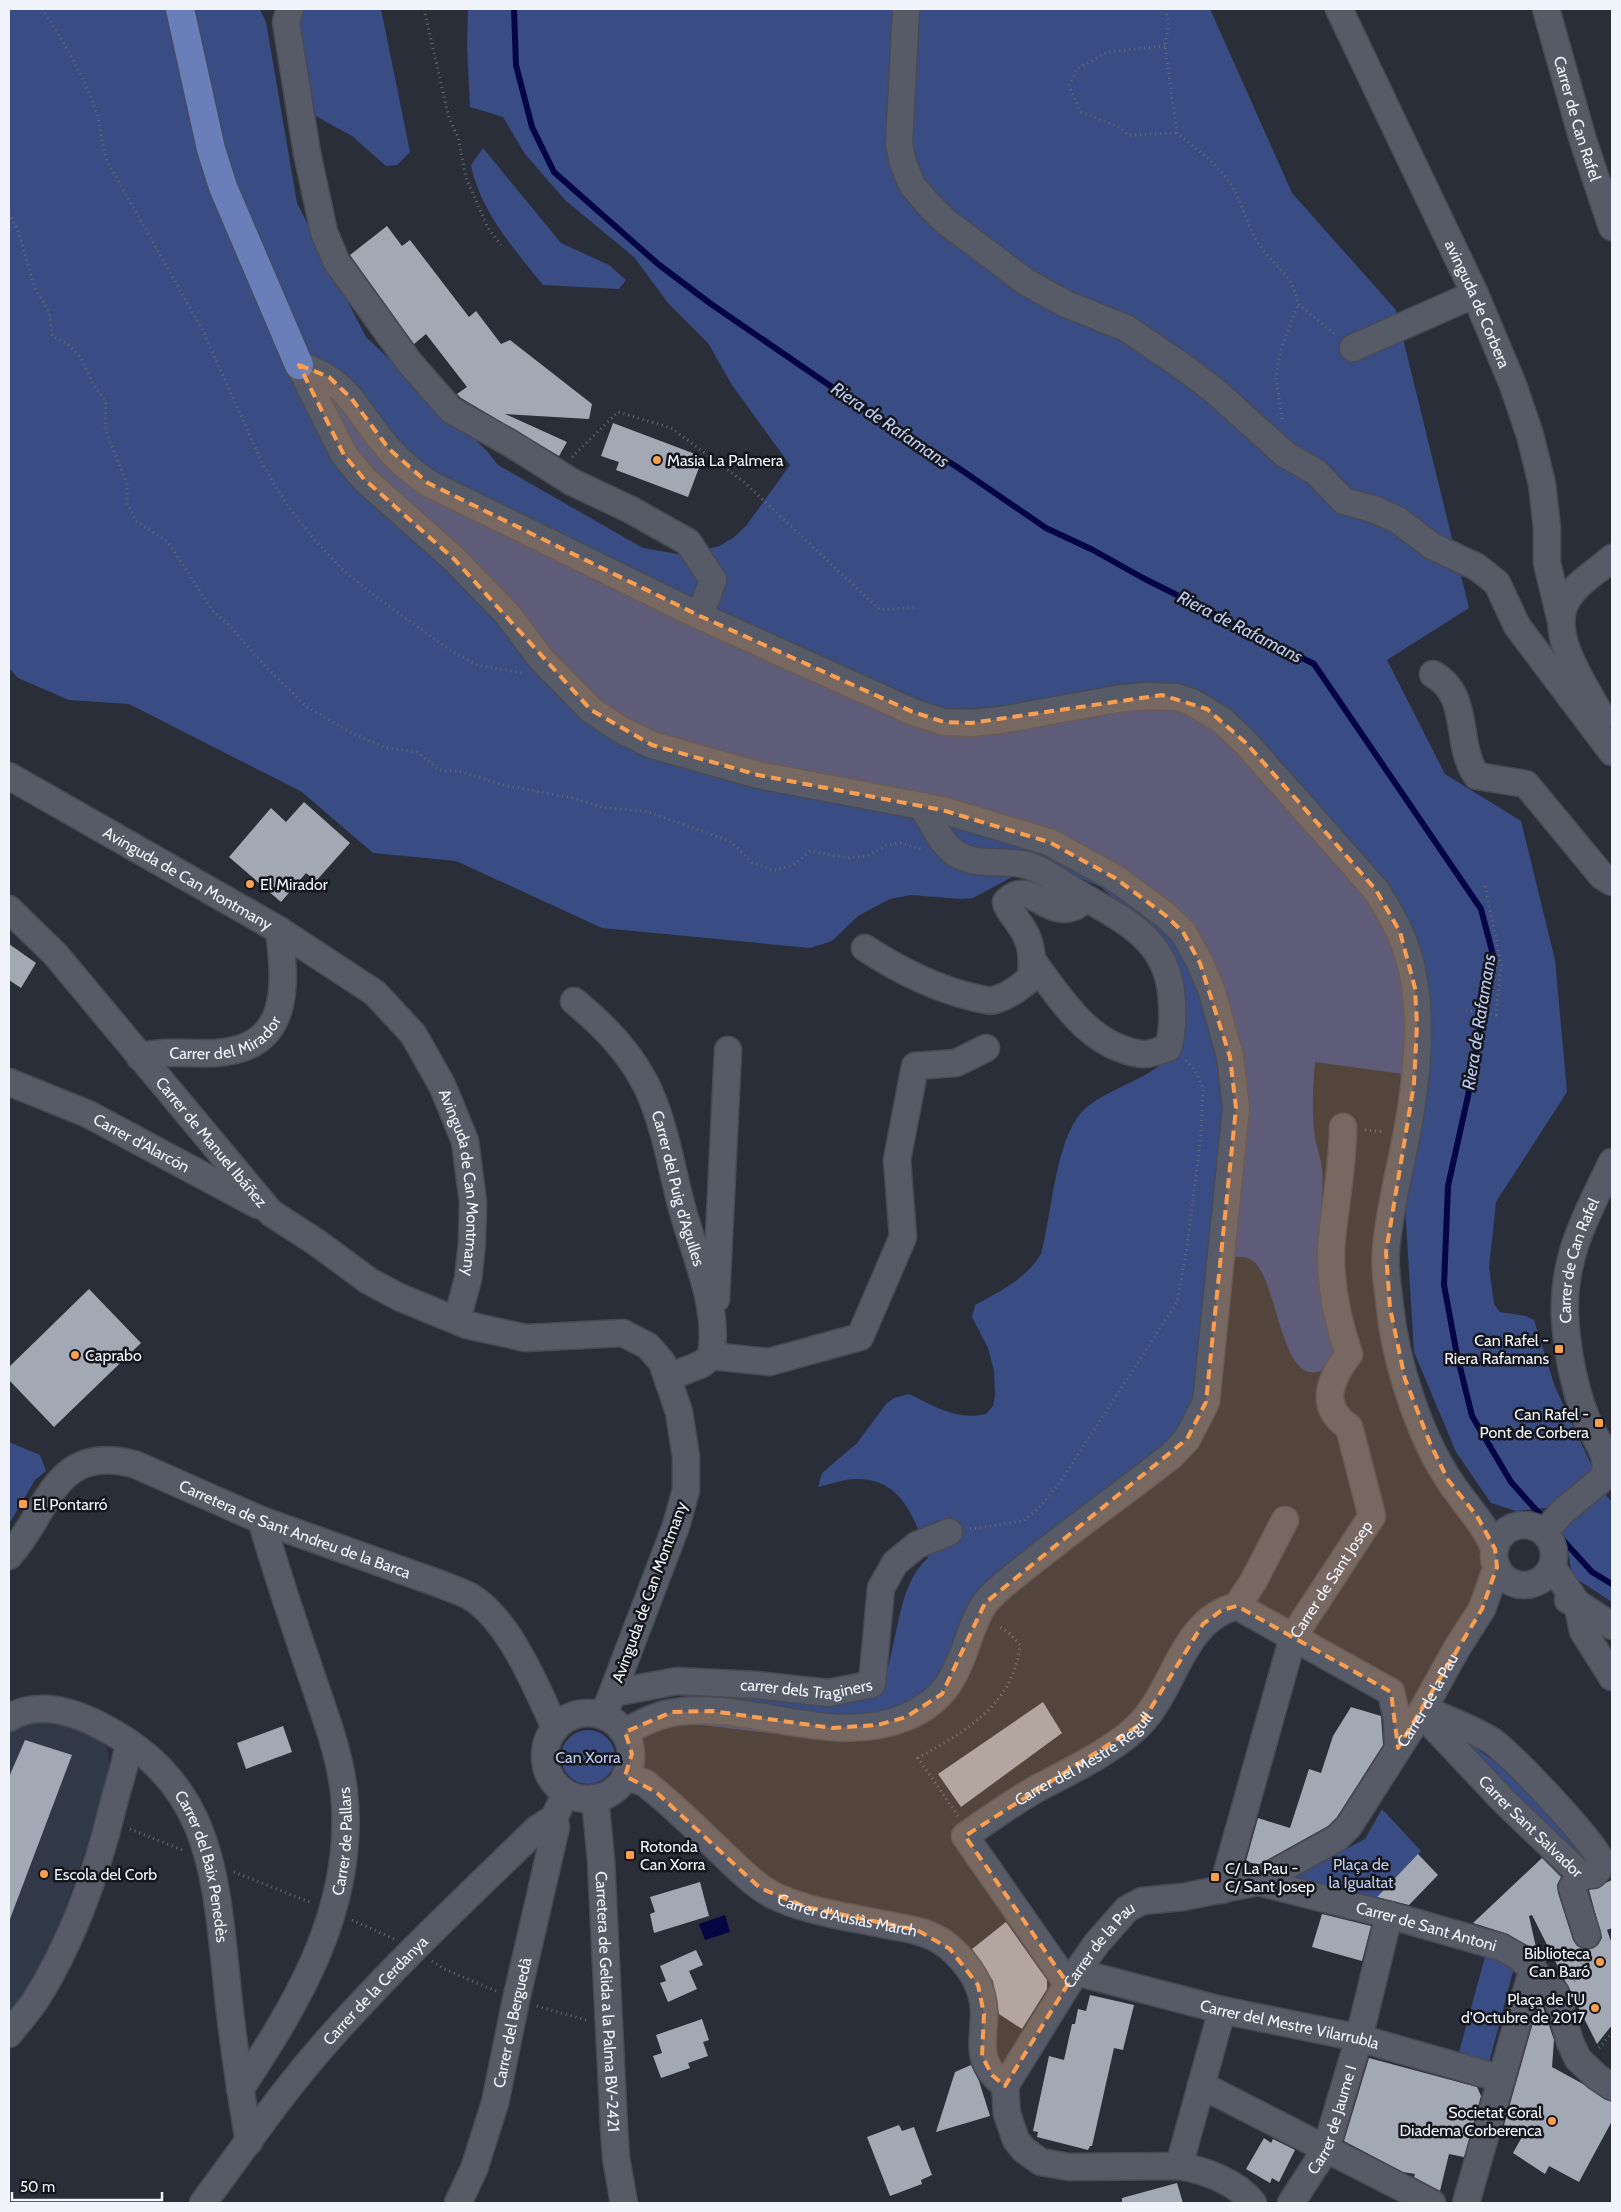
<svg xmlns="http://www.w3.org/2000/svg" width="1621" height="2212" font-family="Cabin,sans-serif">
  <rect width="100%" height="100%" fill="#2a2e38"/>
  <path fill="#313847" d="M28,1722l29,1 43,17 7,7 3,20 -2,16 -54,159 -13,28 -32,45v-282z"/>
  <g fill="#394c84">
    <path d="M9,9h251l6,13 31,181 69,134 121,114 11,14 145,83 41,7 35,-9 14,-8 13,-12 44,-61 -58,-80 -24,-42 -40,-40 -34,-46 -69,-57 -40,-46 -22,-37 -33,-10 -3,-60 1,-38h742l82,184 104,117 73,298 -82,52 58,114 76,47 34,139 12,132 -71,110 -7,65 5,37 6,8 26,4 8,4 21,67 50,107 7,8v100l-40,-26 -6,-37 -20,-31 -30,3 -25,-8 -35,-51 -42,-100 -9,-146 20,-129 -110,-15c-2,21 -3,46 -1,68 1,13 7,27 8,40 3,32 -7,63 -3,95 4,24 19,67 15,89 -1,8 -9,17 -17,18 -37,8 -40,-94 -64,-111 -8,-6 -17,-4 -26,-3l-12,139 -221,214 -49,93 -13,14 -29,14 -70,9 -139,-17 -11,-32 199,-7c16,-37 14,-100 46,-127 -12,-37 -25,-80 -72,-79 -12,0 -26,5 -38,8l4,-14 35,-30 29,-39 8,-6 15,-4c25,12 48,27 77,20l7,-8 2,-11 -1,-24 -6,-23 -16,-31 3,-12c25,-14 50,-25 66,-51 11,-38 14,-121 46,-147 27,-21 58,-26 84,-51l-9,-114 -61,-55 -54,-23 -33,12 -41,22 -12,1 -50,-4 -21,4 -32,17 -26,25 -22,7 -208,-20 -146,-67 -83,-8 -71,-61 -173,-88 -60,-4 -51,-22 -9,-10z"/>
    <path d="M297,9h84l29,143 -13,13 -11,1 -34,-30 -38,-21 -12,-48z"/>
    <path d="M483,148l78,95 48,22 17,15 -7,9 -76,-4c-29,-36 -63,-74 -72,-120z"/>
    <path d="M9,1442l31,13 6,16 -11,9 -26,44z"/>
    <circle cx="588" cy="1757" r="27"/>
    <path d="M1462,1739c50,30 87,73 122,118v7l-126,-124z"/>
    <path d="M1382,1809l39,42 -51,53 -75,-20v-9l70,-36z"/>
    <path d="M1486,1953l30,7 -27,103 -31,-7z"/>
  </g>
  <path fill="#040542" d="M725,1915l5,17 -25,8 -6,-16z"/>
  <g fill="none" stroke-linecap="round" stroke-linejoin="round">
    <g stroke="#040542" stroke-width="6">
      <path d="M514,9l2,56 16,62 22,45 104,92 53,40 137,94 109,69 89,61 47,22 50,28 171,86 167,245 12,46 -25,141 -20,90 -4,99 13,70 15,61 39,66 36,40"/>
      <path d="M1553,1529l39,43 20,12"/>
    </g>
  </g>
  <g fill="#a2a8b4">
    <path d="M387,226l15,20 8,-6 59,77 7,-6 25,33 9,-4 82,64 -3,15 -84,-5 62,28 -8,14 -98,-58 -4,-4 10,-7 -41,-53 -12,10 -64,-89z"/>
    <path d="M613,423l90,34 -15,40 -72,-27 3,-8 -18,-6z"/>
    <path d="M304,802l46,41 -34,38 -10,-8 -25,29 -52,-45 42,-49 15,14z"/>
    <path d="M9,944l27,19 -15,25 -12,-8z"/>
    <path d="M89,1289l52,54 -87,84 -45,-47v-13z"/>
    <path d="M1043,1702l19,31 -101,74 -23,-33z"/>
    <path d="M1351,1707l30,9 2,29 -46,72 -9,9 -70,39 -12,-4 12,-43 32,10 19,-59 12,4 12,-37z"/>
    <path d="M283,1726l9,26 -46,17 -9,-26z"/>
    <path d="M25,1740l47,15 -62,164 -1,-142z"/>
    <path d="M1418,1854l20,21 -29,30 -32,-8z"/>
    <path d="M1542,1858l19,19 -4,8 1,8 15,47 4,6 6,3h9l6,-4 4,-7 -13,-48 23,-10v48l-5,2 5,14v81l-15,19 -65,-129 -3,1 8,36 -29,-18 -35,-11z"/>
    <path d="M700,1882l9,34 -55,17 -4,-19 5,-2 -5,-15z"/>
    <path d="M1322,1914l49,12 -9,35 -50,-14z"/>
    <path d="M1006,1922l41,58v9l-25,40 -23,-15 -6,-33 -21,-32z"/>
    <path d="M696,1950l7,15 -14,6 8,18 -29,13 -8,-19 6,-2 -6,-15z"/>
    <path d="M1090,1995l44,10 -11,45 -9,-2 -22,98h-2l-2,4 -51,-13 1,-5 -5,-1 16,-75 15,4 8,-36h3l3,-15 8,2z"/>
    <path d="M1540,1998l14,42 -2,27 31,17 21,15 8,3v19l-33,61 -30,-16 -4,8 -32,-21 10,-18 -19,-10z"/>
    <path d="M702,2019l7,21 -6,2 5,14 -20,7 2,5 -29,10 -8,-22 9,-3 -6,-18z"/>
    <path d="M1369,2058l108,29 4,9 -17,61 -15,-3 -9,37 -26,-14 1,-3 -12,-2 -59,-31z"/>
    <path d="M971,2065l8,16 11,35 -54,16 19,-60z"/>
    <path d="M899,2125l3,6 12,-4 18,48 -11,5 1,4 -32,12 -23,-59z"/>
    <path d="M1264,2138l7,5 2,-4 22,11 -16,32 -7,-4 -2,5 -24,-14z"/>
    <path d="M1177,2183l6,20h-61v-5z"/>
  </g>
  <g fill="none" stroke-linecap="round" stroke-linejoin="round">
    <g stroke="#484b54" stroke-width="29">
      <g id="minor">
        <path d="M290,9l-4,13 21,131 17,79 12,29 73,101 42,48 59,33 62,39 59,28 57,32 25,38 -13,36"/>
        <path d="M906,9l-7,135 4,19 9,22 16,19 17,17 81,61 40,22 60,24 56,38 33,25 71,64 30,17 28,29 29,8 25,11 34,26 45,21 20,16 20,43 95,126"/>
        <path id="s1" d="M1339,9l136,285 38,91 17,50 12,49 5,44v35l13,54"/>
        <path id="s2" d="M1546,9l36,128 30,90"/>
        <path d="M1353,348l122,-54"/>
        <path d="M299,365l45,90 20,24 91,81 53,55 33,44 50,51 30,20 31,15 106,30 184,35 107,32 66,36 50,37 18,17 17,31 12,29 18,65 6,51 -30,294 -19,37 -15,16c-47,37 -97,72 -144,110 -14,12 -32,23 -43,38 -7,9 -12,23 -16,34 -13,38 -23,63 -63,80 -76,32 -159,-19 -236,-4 -16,3 -30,11 -45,19"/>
        <path d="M299,365c52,16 58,49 91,85 11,13 24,23 38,33l272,133 213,96 31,10 27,1 30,-3 115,-21 30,-3 31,1 15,5 30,18 24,23 130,147c13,20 25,41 32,64 17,54 9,129 -2,184 -7,37 -17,74 -20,112 -2,18 2,38 4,56 5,54 29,129 59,174 16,25 34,41 46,69"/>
        <path d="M1433,674c39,22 21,71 44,102l49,8 76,92 10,6"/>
        <path d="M1601,716c-16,-31 -54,-82 -34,-116 9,-17 31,-29 45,-42"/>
        <path id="s3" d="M9,776l270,154 96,63 38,41 29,51 23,56 8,61 -1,41 -4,36 -11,41"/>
        <path d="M922,806c8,13 16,31 27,42 19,19 48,12 73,16 20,4 40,20 57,30 48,28 91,46 93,109 1,16 1,30 -4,45 -7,2 -18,7 -26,6 -53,-7 -81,-55 -110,-94"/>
        <path id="s4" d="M9,909l47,46 215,258 45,29 53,39 30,16 68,28 59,13 97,-5 25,13 14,16 17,50 7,45v33l-10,36 -72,189"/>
        <path d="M865,948c35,23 71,41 111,50 6,1 14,4 19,2 14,-4 25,-13 36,-22 2,-22 1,-38 -13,-56 -5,-8 -10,-11 -12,-20 25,-25 39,16 68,5 4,-2 9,-6 13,-8"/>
        <path id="s5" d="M574,1001c31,25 58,53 75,90 16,36 22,75 32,113 12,48 39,101 30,152l-9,8 -33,13"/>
        <path id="s6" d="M140,1057c25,-7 50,-3 76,-4 75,-5 70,-67 63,-123"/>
        <path id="s7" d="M9,1082l79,32 170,91"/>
        <path d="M716,1299l12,-249"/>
        <path d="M711,1356l58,6 91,-25 43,-100 -6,-77 18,-94 41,-3 30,-15"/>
        <circle cx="1524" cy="1555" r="30"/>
        <path id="s8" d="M1545,1532l16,-19 42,-35c3,-7 3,-11 2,-19 -3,-14 -14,-28 -19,-41 -12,-32 -19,-68 -21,-101 -3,-60 22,-103 47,-155"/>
        <path id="s9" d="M9,1556c41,-45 44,-113 125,-92l127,56 182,65c9,4 20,7 28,12 38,23 66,91 84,131"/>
        <path d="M1552,1567l25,36 6,28 29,46"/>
        <path d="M1568,1600l9,3 35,23"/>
        <path d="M1237,1606l154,86 6,27 1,29"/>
        <path id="s10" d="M613,1693l64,-12 80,4 72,8 43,-9 9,-96 14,-25 22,-18 32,-13"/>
        <circle cx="588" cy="1756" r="43"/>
        <path id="s11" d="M1421,1713l82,87 78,75h12c3,-3 8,-7 8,-12 1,-14 -93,-112 -109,-122 -21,-13 -46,-22 -69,-32"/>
        <path id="s12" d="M9,1718c27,-17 59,-8 86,5 116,57 120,146 132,261 5,53 13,105 22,158"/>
        <path id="s13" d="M625,1776l20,7 11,9c24,20 47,43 69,64 17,16 33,33 54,42 32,14 69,19 103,26 24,5 47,6 67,23 20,17 36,41 35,68 -1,34 -8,47 21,71"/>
        <path id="s14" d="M595,1798l6,62 13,268 2,30 8,45"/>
        <path d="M1581,1875l-9,13 15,47"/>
        <path id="s15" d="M1258,1882l131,33 112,32 18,10 37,36 14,49 8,17 19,18 15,10"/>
        <path id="s16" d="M1222,1890l71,-253 79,-121 -23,-89c-32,-21 -18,-49 0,-73 -12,-34 -19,-69 -18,-105 3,-41 12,-80 12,-122"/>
        <path id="s17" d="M1076,1972l146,38 137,28 143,41"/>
        <path id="s18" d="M1068,1984l-103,-148c24,-17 47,-33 73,-48 31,-16 80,-40 103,-65 35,-37 41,-103 96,-117l16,-24 32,-62"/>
        <path d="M9,2034c9,-12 20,-23 28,-36 36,-58 60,-126 76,-192 5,-21 13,-41 16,-63"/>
        <path d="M1201,2085l231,118"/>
        <path id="s19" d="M240,2089c60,-88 116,-186 104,-297 -5,-43 -22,-84 -35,-124 -17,-49 -33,-99 -48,-148"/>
        <path d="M1179,2166l43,-156"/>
        <path id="s20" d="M203,2203c39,-52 76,-107 119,-156 67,-77 142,-147 215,-218l17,-11 11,-23"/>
        <path id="s21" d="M458,2203l16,-34 21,-66 21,-103 40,-173 -2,-9"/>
        <path id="s22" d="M1253,2203c-16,-21 -49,-33 -74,-37l-110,1 -28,-5 -17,-12 -8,-10 -9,-26 -2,-28 63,-102 29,-41 30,-34 15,-8 41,-4 75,-15 79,-44 12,-12 72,-113 36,-65 25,-39 15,-42"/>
        <path id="s23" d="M1291,2203l35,-54 33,-111 30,-123"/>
        <path d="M1466,2203l67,-235"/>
      </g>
    </g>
    <g stroke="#484b54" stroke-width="30">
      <path id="major" d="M180,9l31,140 12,38 76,178"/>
    </g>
    <g stroke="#686b74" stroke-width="3" stroke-dasharray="1 4" stroke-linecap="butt">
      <path d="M42,9c21,31 40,64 53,99 6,17 6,35 12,53l95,168 62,138 22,36 27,35 30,32 36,29 71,51 27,15 45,8"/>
      <path d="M424,9l25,109 9,19 8,41 22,50 13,17"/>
      <path d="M1165,9l4,13 -4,24 12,87c18,15 42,32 55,53 12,20 16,46 32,65 14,17 31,29 34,53l38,31"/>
      <path d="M1165,46l-58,6 -30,17 -8,17 12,26 38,15 10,8 48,-2"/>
      <path d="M9,213l9,18 17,57 14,24 3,24 16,8 13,14 12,26 13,18 -1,27 22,55v19l9,18 32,21 44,68 17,15 35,40 43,42 47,27 32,14 31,4 22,18 19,1 49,15 66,12 32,10 40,3 85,30 22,21 21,9 20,-6 17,-14 38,7 19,-2 20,-11 14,-2 20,6"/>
      <path d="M1282,419l-6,-42 4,-25 18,-48"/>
      <path d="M572,457l46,-45 53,16 73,54 136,128 37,-3"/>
      <path d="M1466,1010l30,5 5,-50 -16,-80"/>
      <path d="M1365,1130l19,2"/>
      <path d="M970,1529l53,-8 16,-13 22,-27 116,-179 10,-55 14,-112 2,-47 -7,-16 -10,-12"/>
      <path d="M958,1816l-40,-58c48,-27 96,-54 102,-113l-11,-12 -11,-7"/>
      <path d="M130,1829l52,21"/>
      <path d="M234,1872l78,31"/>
      <path d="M352,1920l42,19"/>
      <path d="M432,1961l12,8 52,22"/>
      <path d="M1574,1981l6,-4 3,-20"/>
      <path d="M537,2006l49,14"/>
      <path d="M1599,2048l13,-15"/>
    </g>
    <use href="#minor" stroke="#575b67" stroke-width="26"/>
    <use href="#major" stroke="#6a7eb9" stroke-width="28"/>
  </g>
  <path fill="#fb9e50" fill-opacity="0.2" stroke="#fb9e50" stroke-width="4" stroke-dasharray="10 6" stroke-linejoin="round" d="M299,365l30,12 22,21 38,51 39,34 272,133 213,96 31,10 27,1 191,-28 45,14 39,34 83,93 47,54 24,42 15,56 2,36 -3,60 -28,168 4,56 15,71 25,64 18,37 29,36 18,33 2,18 -15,42 -84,139 -7,-56 -154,-86 -15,4 -19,14 -62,100 -176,112 103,148 -63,102 -13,-11 -10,-19 2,-42 -6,-29 -28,-36 -33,-19 -111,-23 -46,-19 -104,-96 -31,-16 7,-22 -7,-22 47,-20 40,-1 120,17 46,-3 28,-8 36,-23 43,-91 202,-164 19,-37 30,-294 -6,-51 -30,-94 -17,-31 -18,-17 -50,-37 -66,-36 -107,-32 -184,-35 -106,-30 -61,-35 -136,-150 -91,-81 -20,-24z"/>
  <g fill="#fb9e50" stroke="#14161b" stroke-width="2">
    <circle cx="657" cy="460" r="5"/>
    <circle cx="250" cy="884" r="5"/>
    <rect x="1554" y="1344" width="10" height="10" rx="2.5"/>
    <circle cx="75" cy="1355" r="5"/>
    <rect x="1594" y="1418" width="10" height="10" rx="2.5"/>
    <rect x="18" y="1499" width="10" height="10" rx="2.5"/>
    <rect x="625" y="1850" width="10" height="10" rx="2.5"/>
    <circle cx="44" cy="1874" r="5"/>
    <rect x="1210" y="1872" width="10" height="10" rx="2.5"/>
    <circle cx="1600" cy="1962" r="5"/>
    <circle cx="1595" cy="2008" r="5"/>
    <circle cx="1552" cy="2121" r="5"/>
  </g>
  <g text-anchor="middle" stroke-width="5" stroke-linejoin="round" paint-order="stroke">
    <g font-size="16" fill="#f1f4fb" stroke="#14161b">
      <text dy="6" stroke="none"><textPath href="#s2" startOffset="114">Carrer de Can Rafel</textPath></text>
      <text dy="6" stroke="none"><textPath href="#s1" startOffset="326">avinguda de Corbera</textPath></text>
      <text dy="6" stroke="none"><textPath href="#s3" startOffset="206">Avinguda de Can Montmany</textPath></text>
      <text dy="6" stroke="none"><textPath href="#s6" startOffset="90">Carrer del Mirador</textPath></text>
      <text dy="6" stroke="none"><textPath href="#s4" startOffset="309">Carrer de Manuel Ibáñez</textPath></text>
      <text dy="6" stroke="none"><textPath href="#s7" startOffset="146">Carrer d'Alarcón</textPath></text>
      <text dy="6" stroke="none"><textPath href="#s3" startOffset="641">Avinguda de Can Montmany</textPath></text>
      <text dy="6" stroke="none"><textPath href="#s5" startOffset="220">Carrer del Puig d'Agulles</textPath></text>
      <text dy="6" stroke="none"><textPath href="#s8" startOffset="306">Carrer de Can Rafel</textPath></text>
      <text dy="6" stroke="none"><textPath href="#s9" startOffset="345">Carretera de Sant Andreu de la Barca</textPath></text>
      <text dy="6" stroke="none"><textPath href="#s16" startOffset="332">Carrer de Sant Josep</textPath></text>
      <text transform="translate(649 1592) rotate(-70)" y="6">Avinguda de Can Montmany</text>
      <text dy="6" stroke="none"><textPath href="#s10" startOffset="195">carrer dels Traginers</textPath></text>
      <text dy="6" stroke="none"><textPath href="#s22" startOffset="918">Carrer de la Pau</textPath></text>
      <text dy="6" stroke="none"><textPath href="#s18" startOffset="322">Carrer del Mestre Regull</textPath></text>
      <text dy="6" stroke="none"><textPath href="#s11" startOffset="158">Carrer Sant Salvador</textPath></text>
      <text dy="6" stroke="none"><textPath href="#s19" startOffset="272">Carrer de Pallars</textPath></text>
      <text dy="6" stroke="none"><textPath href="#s12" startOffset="279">Carrer del Baix Penedès</textPath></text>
      <text dy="6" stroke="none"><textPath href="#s13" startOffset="269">Carrer d'Ausiàs March</textPath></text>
      <text dy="6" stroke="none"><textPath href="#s15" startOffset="174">Carrer de Sant Antoni</textPath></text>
      <text dy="6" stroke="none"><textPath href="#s22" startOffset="482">Carrer de la Pau</textPath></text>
      <text dy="6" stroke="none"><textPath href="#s20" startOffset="274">Carrer de la Cerdanya</textPath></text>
      <text dy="6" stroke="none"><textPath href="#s14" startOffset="204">Carretera de Gelida a la Palma BV-2421</textPath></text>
      <text dy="6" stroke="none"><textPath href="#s21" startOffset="189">Carrer del Berguedà</textPath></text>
      <text dy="6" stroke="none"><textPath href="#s17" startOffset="220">Carrer del Mestre Vilarrubla</textPath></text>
      <text dy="6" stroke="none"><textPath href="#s23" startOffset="94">Carrer de Jaume I</textPath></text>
    </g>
    <g font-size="16" fill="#f1f4fb" stroke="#14161b" text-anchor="start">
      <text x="667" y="466">Masia La Palmera</text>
      <text x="260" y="890">El Mirador</text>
      <text x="1549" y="1346" text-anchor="end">Can Rafel -<tspan x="1549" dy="18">Riera Rafamans</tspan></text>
      <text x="85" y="1361">Caprabo</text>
      <text x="1589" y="1420" text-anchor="end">Can Rafel -<tspan x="1589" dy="18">Pont de Corbera</tspan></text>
      <text x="33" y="1510">El Pontarró</text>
      <text x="640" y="1852">Rotonda<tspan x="640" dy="18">Can Xorra</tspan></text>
      <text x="1225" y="1874">C/ La Pau -<tspan x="1225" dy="18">C/ Sant Josep</tspan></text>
      <text x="54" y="1880">Escola del Corb</text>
      <text x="1590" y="1959" text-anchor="end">Biblioteca<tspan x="1590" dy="18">Can Baró</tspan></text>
      <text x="1585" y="2005" text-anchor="end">Plaça de l'U<tspan x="1585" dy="18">d'Octubre de 2017</tspan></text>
      <text x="1542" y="2118" text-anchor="end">Societat Coral<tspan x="1542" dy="18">Diadema Corberenca</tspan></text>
    </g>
    <g font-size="16" fill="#bccbf1" stroke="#14161b">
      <text x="588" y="1763">Can Xorra</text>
      <text x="1361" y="1870">Plaça de<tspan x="1361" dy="18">la Igualtat</tspan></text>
    </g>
    <g font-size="18" font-style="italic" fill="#bbc9f0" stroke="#14161b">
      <text transform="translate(890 425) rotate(34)" y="6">Riera de Rafamans</text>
      <text transform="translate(1240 627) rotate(27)" y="6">Riera de Rafamans</text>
      <text transform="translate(1479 1022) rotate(-81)" y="6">Riera de Rafamans</text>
    </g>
  </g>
  <rect width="1621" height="2212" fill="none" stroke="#f1f4fb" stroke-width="20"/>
  <path d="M12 2192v8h150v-8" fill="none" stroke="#f1f4fb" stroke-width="2.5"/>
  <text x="20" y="2192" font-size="15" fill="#f1f4fb" stroke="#14161b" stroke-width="4" paint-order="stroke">50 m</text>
</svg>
